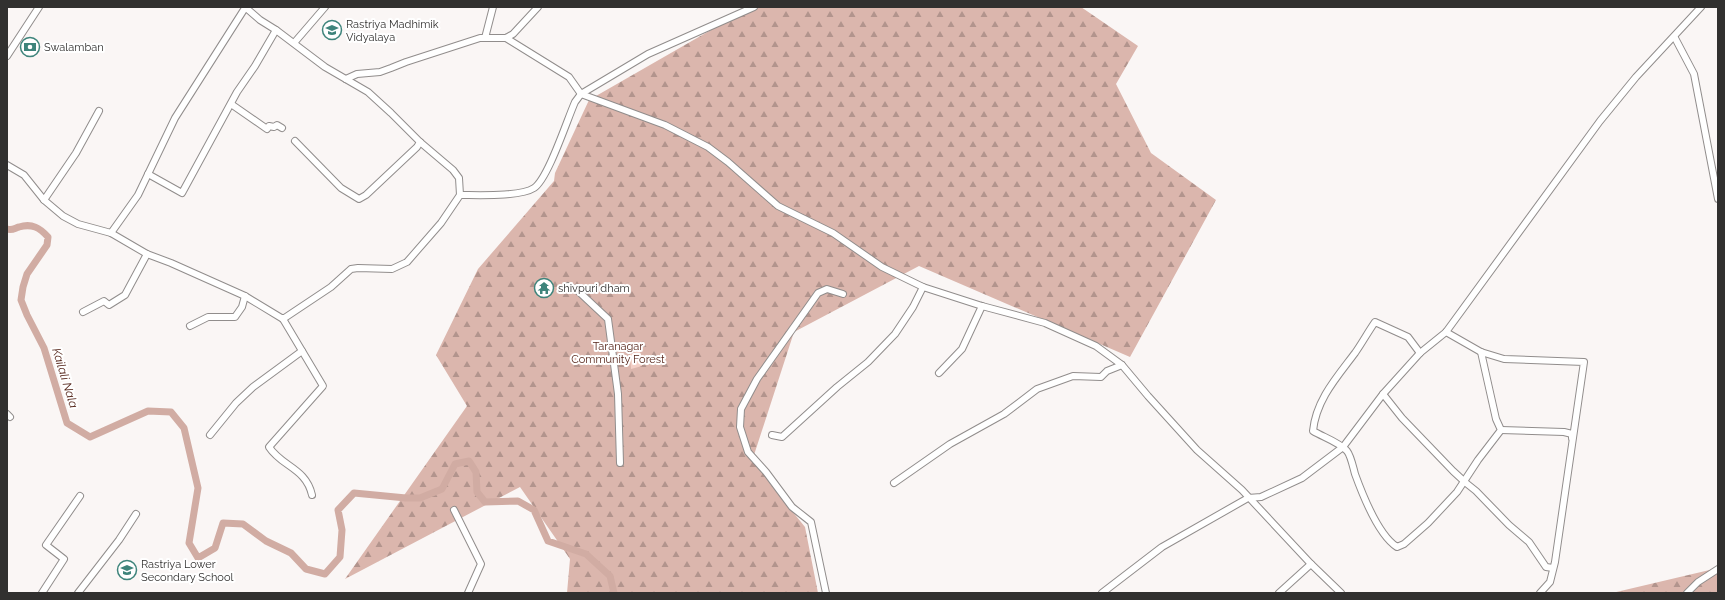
<svg xmlns="http://www.w3.org/2000/svg" width="1725" height="600" font-family="Raleway,sans-serif">
  <defs>
    <pattern id="forest-firs" width="22" height="20" patternUnits="userSpaceOnUse"><rect width="22" height="20" fill="#dbb6ad"/><path d="M5 1l3.5 6h-7zM16 11l3.5 6h-7z" fill="#b2948d"/></pattern>
  </defs>
  <rect width="100%" height="100%" fill="#faf6f5"/>
  <g fill="url(#forest-firs)">
    <path d="M751,7h330l57,39 -22,38 35,69 65,47 -86,157 -211,-91 -125,66 -40,123 17,30 34,42 13,66h-251l3,-34 -50,-72 -175,92 122,-173 -31,-51 42,-86 76,-88 1,-8 34,-73z"/>
    <path d="M1718,568v25h-106z"/>
  </g>
  <path fill="#f4d0c7" d="M640,351l2,15 -11,3 -1,-15z"/>
  <g fill="none" stroke-linecap="round" stroke-linejoin="round">
    <path stroke="#d1aca3" stroke-width="7" d="M7,229c5,2 8,-1 12,-2 13,-4 21,1 29,10l-1,8 -20,29 -4,13 -2,13 6,15 17,33 23,75 23,14 58,-26 23,1 13,16 14,60 -9,55 9,15 17,-10 8,-25 20,1 23,17 25,12 15,16 19,5 15,-17 2,-27 -4,-20 16,-17 52,5h14l22,-9 13,-25 14,-3 7,11 1,20 8,10 33,-1 16,9 14,31 38,13 24,22 4,17"/>
    <g stroke="#918d8c" stroke-width="8">
      <g id="street">
        <path d="M245,7l15,13 16,10 49,37 43,25 23,21 29,29 33,28 6,8 1,17"/>
        <path d="M485,38l8,-31"/>
        <path d="M506,38l63,39 12,17 84,31 43,22 20,15 50,44 55,27 49,34 41,20 59,19 63,17 51,23 26,19 26,31 49,54 45,40 69,74 30,29"/>
        <path d="M1675,38l19,36 24,125"/>
        <path d="M294,43l31,-36"/>
        <path d="M7,56l32,-49"/>
        <path d="M346,79l11,-5 23,-2 11,-4 15,-6 74,-24h26l7,-4 25,-27"/>
        <path d="M231,104l36,25 2,-3 5,1 3,-2 5,3"/>
        <path d="M295,141l46,47 18,11 7,-4 51,-48 3,-5"/>
        <path d="M7,165l17,10 20,25 19,16 15,8 33,9 36,21 24,9 74,33 38,23 48,-32 20,-18 7,-1 34,1 15,-7 34,-39 19,-28c18,0 60,2 74,-7 14,-9 33,-68 41,-86l6,-8 67,-40 106,-47"/>
        <path d="M148,174l34,19 55,-101 18,-26 21,-36"/>
        <path d="M44,200l32,-47 23,-42"/>
        <path d="M111,233l27,-38 37,-77 70,-110"/>
        <path d="M568,286l9,4 31,29 10,75 2,69"/>
        <path d="M83,312l21,-11 5,4 16,-10 22,-41"/>
        <path d="M283,319l40,67 -54,61c13,20 37,21 43,48"/>
        <path d="M190,326l18,-9h27l7,-10 3,-11"/>
        <path d="M1446,332l35,20 23,7 80,3 -29,200 -5,20 -10,11"/>
        <path d="M1420,353l-12,-16 -33,-15c-7,10 -13,21 -20,31 -18,24 -39,47 -42,78 10,6 26,11 34,20 4,5 6,16 8,23 8,22 23,61 42,73l7,-3 24,-21 29,-31 21,-32 23,-30 -5,-11 -15,-67"/>
        <path d="M939,373l23,-24 20,-43"/>
        <path d="M1383,394l19,24 51,53 13,12 10,8 33,34 20,17 17,25 7,1"/>
        <path d="M7,414l3,3"/>
        <path d="M1501,430l63,2 8,2v4"/>
        <path d="M210,435l26,-32 17,-16 49,-36"/>
        <path d="M772,435l10,2 55,-50 31,-25 27,-28 18,-27 10,-20"/>
        <path d="M894,483l56,-39 54,-30 33,-25 36,-13 28,1 6,-6 15,-6"/>
        <path d="M454,510l27,54 -13,29"/>
        <path d="M42,593l22,-34 -18,-14 34,-49"/>
        <path d="M78,593l41,-53 17,-26"/>
        <path d="M826,593l-15,-71 -19,-15 -26,-35 -18,-20 -8,-25 1,-18 16,-30 61,-86 9,-4 16,5"/>
        <path d="M1102,593l60,-46 86,-49 13,-1 41,-19 41,-31 40,-53 37,-41 26,-21 154,-211 36,-44 65,-70"/>
        <path d="M1279,593l32,-29"/>
        <path d="M1687,593l11,-11 20,-13"/>
      </g>
    </g>
    <use href="#street" stroke="#fff" stroke-width="6"/>
  </g>
  <defs>
    <g id="school-ring" transform="scale(1)"><circle r="9.5" fill="#fff" stroke="#3e847b" stroke-width="1.5"/><path d="M0-5L7-2L0 1L-7-2ZM-4 1L0 2.5L4 1V4Q0 6-4 4Z" fill="#3e847b"/></g>
    <g id="bank-ring" transform="scale(1)"><circle r="9.5" fill="#fff" stroke="#3e847b" stroke-width="1.5"/><path d="M-6-4H6V4H-6ZM0-2.3a2.3 2.3 0 1 0 0 4.6a2.3 2.3 0 1 0 0-4.6Z" fill="#3e847b"/></g>
    <g id="temple-ring" transform="scale(1)"><circle r="9.5" fill="#fff" stroke="#3e847b" stroke-width="1.5"/><path d="M0-6L5-2H3V0L6.5 2.5H4V6H1.5V3h-3V6H-4V2.5H-6.5L-3 0V-2H-5Z" fill="#3e847b"/></g>
  </defs>
  <g fill-rule="evenodd">
    <use href="#school-ring" x="332" y="30"/>
    <use href="#bank-ring" x="30" y="47"/>
    <use href="#temple-ring" x="544" y="288"/>
    <use href="#school-ring" x="127" y="570"/>
  </g>
  <g text-anchor="middle" stroke-width="4" stroke-linejoin="round" paint-order="stroke">
    <g font-size="11" fill="#31302f" stroke="#fff" text-anchor="start">
      <text x="346" y="28">Rastriya Madhimik<tspan x="346" dy="13">Vidyalaya</tspan></text>
      <text x="44" y="51">Swalamban</text>
      <text x="558" y="292">shivpuri dham</text>
      <text x="141" y="568">Rastriya Lower<tspan x="141" dy="13">Secondary School</tspan></text>
    </g>
    <g font-size="11" fill="#56251a" stroke="#fff">
      <text x="618" y="350">Taranagar<tspan x="618" dy="13">Community Forest</tspan></text>
    </g>
    <g font-size="12" font-style="italic" fill="#522217" stroke="#fff">
      <text transform="translate(65 378) rotate(73)" y="4">Kailali Nala</text>
    </g>
  </g>
  <rect width="1725" height="600" fill="none" stroke="#31302f" stroke-width="16"/>
</svg>
